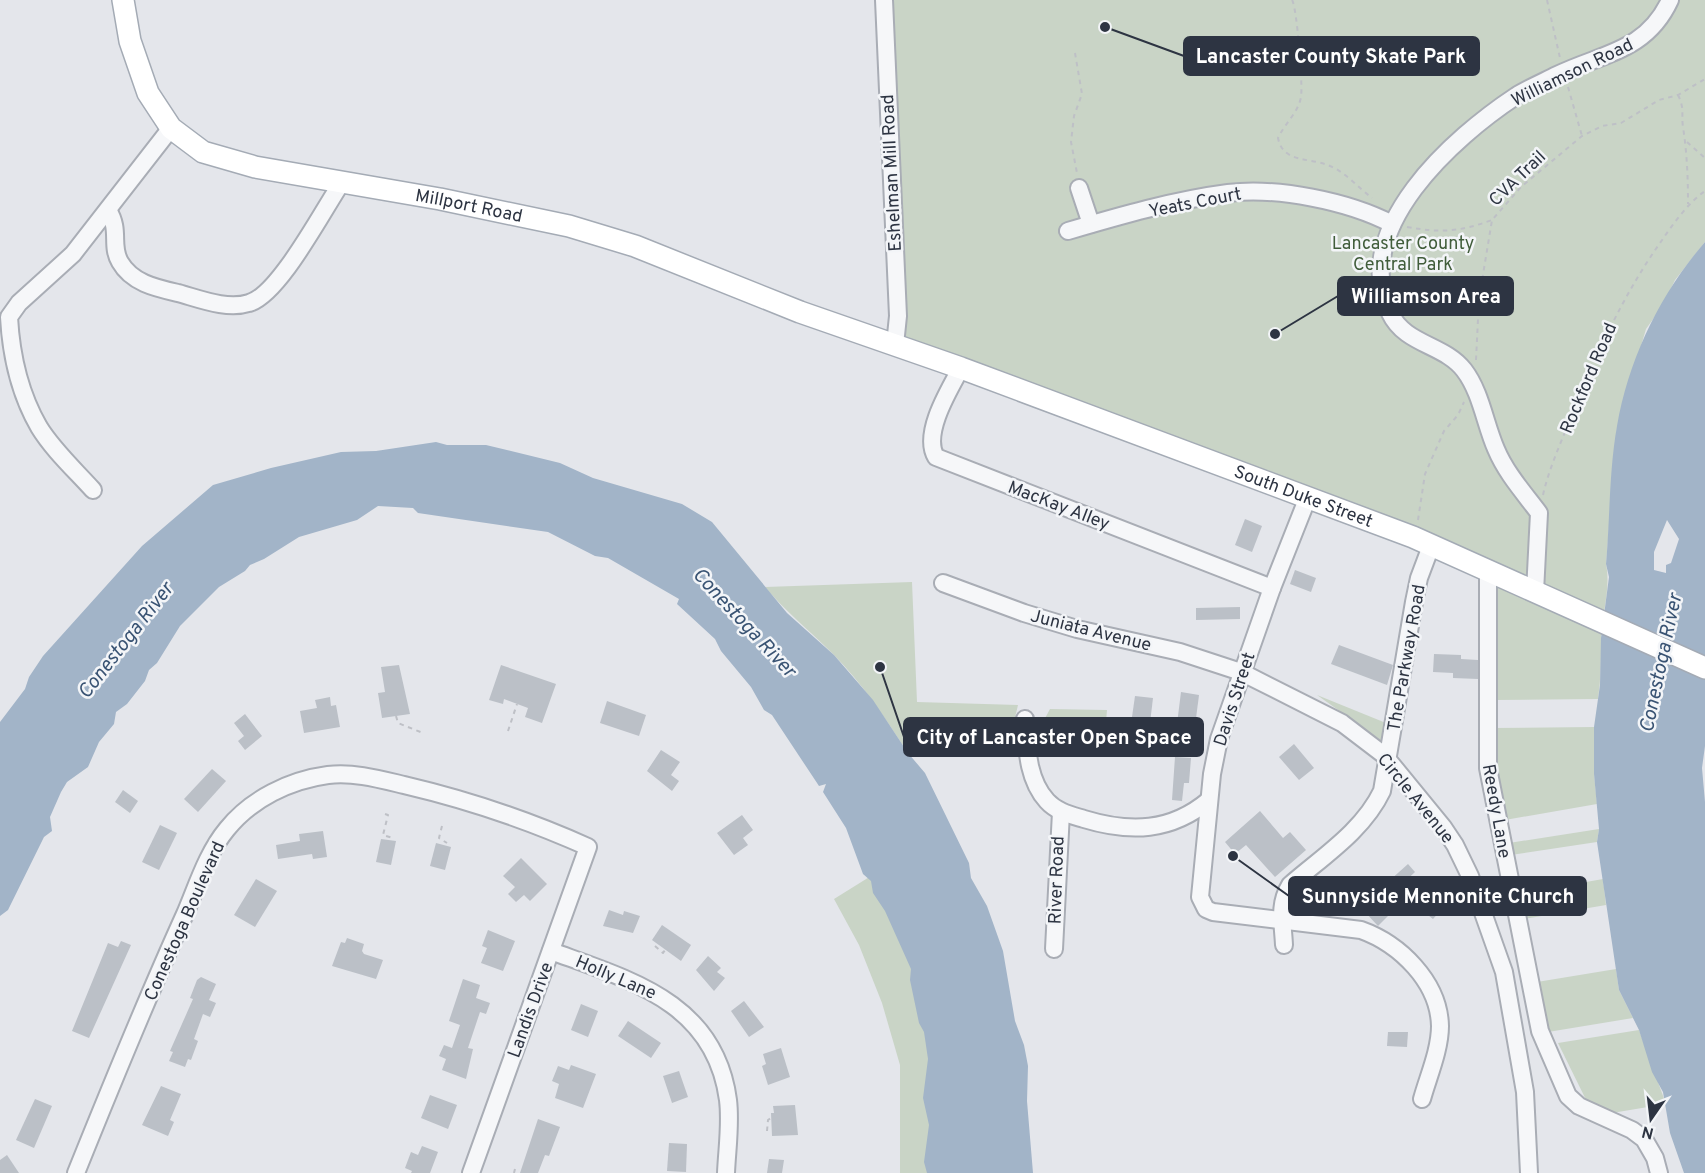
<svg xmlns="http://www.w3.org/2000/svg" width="1705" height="1173" font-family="Overpass,sans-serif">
  <rect width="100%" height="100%" fill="#e4e6eb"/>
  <g fill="#c9d4c6">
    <path d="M891,0h814v242l-30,38 -12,25 -17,24 -29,99 -11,136c5,24 -4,50 -5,75 0,20 0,40 -3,60l-105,1 3,-137 -168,-68 -423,-155z"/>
    <path d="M912,582l5,120 101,3 -4,17 3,33 -109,-2c-23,-35 -45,-69 -75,-99 -23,-23 -47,-42 -68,-67z"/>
    <path d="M1317,695l69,28 -4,18z"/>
    <path d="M1050,709l57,1 -1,12h-63z"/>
    <path d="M1594,727v47l3,30 -92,16 -11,-51 -1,-41z"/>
    <path d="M1599,829l-2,13 -86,13 -2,-12z"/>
    <path d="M887,866l73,307h-60v-108l-18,-62 -23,-58 -25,-46z"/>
    <path d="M1603,879l3,26 -82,14 -6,-25z"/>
    <path d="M1616,969l3,21 14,28 -85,14 -11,-50z"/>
    <path d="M1639,1030l27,74 -72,12 -36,-73z"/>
  </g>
  <g fill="#a2b4c8" fill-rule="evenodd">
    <path d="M1705,242v504l-3,22 3,34v371h-21l-14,-40 -7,-41 -11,-20 -13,-42 -20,-40 -22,-148 2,-13 -5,-55v-47l6,-42 1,-47 8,-61 -3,-13c4,-45 3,-93 11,-138 12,-68 43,-132 88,-184zM1667,520l12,19 -8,24 -5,2v8l-12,-3v-18z"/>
    <path d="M436,442l11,3h39l74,18 33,15 89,26 30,18 75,91 47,42 39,45 35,53 17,20 44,90 2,15 16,28 16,45 12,70 9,24 4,21 -1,35 6,72h-106l-3,-11 5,-37 -6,-27 5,-39 -4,-27 -5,-9 -9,-43 1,-11 -26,-58 -12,-18 -2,-12 -8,-7 -17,-46 -23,-36 3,-8 -7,2 -47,-71 -8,-5 -13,-23 -30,-36 -6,-12 -38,-35 2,-5 -71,-41 -13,-2 -47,-24 -130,-19 -5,-5 -35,-2 -21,14 -58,17 -35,22 -14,6 -5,6 -26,16 -39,39 -23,37 -8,7 -4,11 -18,23 -11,8 -2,12 -15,18 -11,25 -21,15 -6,10 -11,25 2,14 -8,6 -36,73 -8,6v-194l25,-33 4,-12 14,-21 99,-110 71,-61 58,-17 70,-16 35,-1z"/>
  </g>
  <g fill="#bbc0c7">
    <path d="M1245,519l17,7 -10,26 -17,-7z"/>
    <path d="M1295,570l21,8 -5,14 -21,-8z"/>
    <path d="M1240,607v12l-44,1v-12z"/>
    <path d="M1339,645l54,20 -6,20 -56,-21z"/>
    <path d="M1434,654l27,1v4l17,1v19l-25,-1v-5l-20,-1z"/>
    <path d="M399,665l11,49 -28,4 -4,-25 7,-1 -4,-25z"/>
    <path d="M501,665l55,19 -14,39 -17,-6 3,-9 -24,-9 -1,5 -14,-4z"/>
    <path d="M1181,692l18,3 -5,39 -18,-2z"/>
    <path d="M1135,696l18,2 -6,50 -19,-3z"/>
    <path d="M330,697l1,9 5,-1 4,22 -36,6 -4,-22 17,-3 -2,-8z"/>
    <path d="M607,701l39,14 -7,21 -39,-13z"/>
    <path d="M245,714l17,22 -17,14 -7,-9 6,-5 -10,-13z"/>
    <path d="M1294,744l20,24 -15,12 -20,-23z"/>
    <path d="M661,750l19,12 -9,13 8,6 -7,10 -25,-20z"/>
    <path d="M1175,757l16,1 -2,25h-5l-2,18 -10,-1z"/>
    <path d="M212,769l14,12 -28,31 -14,-13z"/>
    <path d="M123,790l15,11 -8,12 -15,-11z"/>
    <path d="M1260,811l23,27 7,-6 16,18 -31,27 -29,-32 -11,9 -10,-12z"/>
    <path d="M742,815l11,15 -10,8 5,7 -14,10 -17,-22z"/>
    <path d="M160,825l17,8 -18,37 -17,-8z"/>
    <path d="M323,831l4,26 -14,2 -1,-5 -34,5 -2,-14 24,-4 -1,-7z"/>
    <path d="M381,839l15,2 -5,24 -15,-3z"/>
    <path d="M436,843l15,4 -6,23 -15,-4z"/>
    <path d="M521,858l26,26 -17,17 -6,-6 -8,7 -8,-8 7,-7 -12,-11z"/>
    <path d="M1408,864l7,8 -19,18 -7,-9z"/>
    <path d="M256,879l21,12 -22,36 -21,-12z"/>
    <path d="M1381,894l14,15 -17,17 -14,-15z"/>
    <path d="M1433,896l11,11 -11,12 -9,-7 2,-3 -3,-2z"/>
    <path d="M609,910l14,5 1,-4 16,5 -7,17 -30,-7z"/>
    <path d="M662,925l29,20 -10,16 -29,-21z"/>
    <path d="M488,930l27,11 -12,30 -22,-8 6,-15 -5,-2z"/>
    <path d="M347,938l17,6 -2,7 2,3 19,6 -7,19 -44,-13 9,-24 4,1z"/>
    <path d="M121,941l10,4 -42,93 -17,-7 36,-88 10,4z"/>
    <path d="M708,956l13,12 -4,4 8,6 -11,13 -18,-21z"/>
    <path d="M201,977l15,7 -7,16 7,3 -6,14 -7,-3 -9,25 4,2 -7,19 -3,-1 -3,8 -16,-6 4,-9 -3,-1 19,-43 4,-9 -3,-1 7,-18z"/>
    <path d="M463,979l17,6 -4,13 14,5 -4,11 -6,-2 -12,36 5,1 -7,30 -24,-9 4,-11 -7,-3 5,-11 8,3 8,-23 -11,-4z"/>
    <path d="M744,1001l20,26 -15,10 -18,-26z"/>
    <path d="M581,1004l17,7 -10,26 -17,-7z"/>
    <path d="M628,1021l33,22 -10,15 -33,-22z"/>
    <path d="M1388,1032h20l-1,15 -20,-1z"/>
    <path d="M781,1048l9,29 -22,8 -6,-19 4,-2 -3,-10z"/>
    <path d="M571,1065l25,9 -13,34 -28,-10 4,-14 -7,-3 6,-15 11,4z"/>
    <path d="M679,1071l9,26 -16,6 -9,-27z"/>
    <path d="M161,1086l20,8 -11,26 4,2 -6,14 -26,-11z"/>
    <path d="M430,1095l27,10 -9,24 -27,-11z"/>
    <path d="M35,1099l17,7 -18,42 -18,-8z"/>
    <path d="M795,1105l3,30 -26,1 -1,-23h3l-1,-7z"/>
    <path d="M538,1119l22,8 -11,29 -4,-1 -7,18h-18z"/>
    <path d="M669,1143l18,1 -1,28 -19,-1z"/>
    <path d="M422,1146l16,6 -8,21h-19l1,-2 -7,-3 6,-16 7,3z"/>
    <path d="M7,1155l12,18h-19v-13z"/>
    <path d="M769,1159l15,1 -2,13h-15z"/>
  </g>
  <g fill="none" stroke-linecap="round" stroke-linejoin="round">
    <g stroke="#a9adb5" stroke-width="20">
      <g id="minor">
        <path d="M884,0l14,316 -3,29"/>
        <path d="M1079,188l12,36"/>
        <path d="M108,210c13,21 2,35 12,52 12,21 36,26 58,31 22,6 49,17 71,10 30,-8 74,-93 93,-121"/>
        <path d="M1068,231c51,-15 106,-31 160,-38 49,-6 120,8 164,31"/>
        <path d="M961,368c-12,22 -39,66 -25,89l336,131"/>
        <path d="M93,490c-18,-20 -40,-40 -54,-63 -19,-33 -28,-73 -30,-110l10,-14 54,-49 98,-126"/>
        <path d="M1308,497l-36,91 -53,151 -7,35 -12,123 6,12 7,3 148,18c39,14 78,52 79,96 0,24 -12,51 -18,73"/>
        <path d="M1488,572v196l52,263 28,65 11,10 53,24 12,9 11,19 4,15"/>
        <path d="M943,583l81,30 53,16 103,23 61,20 101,51 42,32 59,72 12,18 15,31 34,96 21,120 4,81"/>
        <path d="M1535,592l4,-79c-15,-20 -33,-40 -43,-64 -11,-25 -15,-57 -32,-79 -20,-26 -59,-25 -74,-57 -41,-84 64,-176 126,-217 13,-8 27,-14 41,-21 45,-22 89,-23 113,-75"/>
        <path d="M1025,719c2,28 2,60 22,82 10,11 24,14 37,18 46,14 87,13 125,-19"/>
        <path d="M1284,945c-1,-22 -6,-40 6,-60 32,-28 73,-54 92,-94l32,-189 5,-24 12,-32"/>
        <path d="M1054,949l7,-137"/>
        <path d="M551,951c79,29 164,51 177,149 3,24 -1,49 -2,73"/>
        <path d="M76,1173c35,-87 70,-173 109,-259 12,-28 22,-61 42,-85 24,-30 63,-49 101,-54 26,-3 51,4 76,10 64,15 124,35 184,62l-117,326"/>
      </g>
    </g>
    <g stroke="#a4abb5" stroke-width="24">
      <g id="major">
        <path id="s1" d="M123,0l7,41 18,52 23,35 32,24 52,15 185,32 129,27 66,20 165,66 161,56 452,169 292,131"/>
      </g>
    </g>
    <g stroke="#bec0c6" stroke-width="2" stroke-dasharray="4.5 4.5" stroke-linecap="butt">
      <path d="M1292,0c5,7 11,86 9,97 -3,16 -16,26 -23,41 5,26 33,19 52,28 15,6 29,22 42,32"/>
      <path d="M1547,0l13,58"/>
      <path d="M1075,53l7,41 -8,22 -3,26 6,31"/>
      <path d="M1568,87l14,49"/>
      <path d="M1678,95c7,14 3,19 5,32 4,26 5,51 5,77"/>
      <path d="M1687,142l18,16"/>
      <path d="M1407,227c34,6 52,5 85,-7"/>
      <path d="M1476,360l3,-61 13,-79 29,-33 61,-51 20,-10 19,-3 38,-23 19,-5 27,-16"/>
      <path d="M1543,495c6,-27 18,-52 28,-78 25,-62 51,-120 89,-174 13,-19 27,-39 45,-52"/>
      <path d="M1418,520l7,-46 19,-43 14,-16 6,-13"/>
      <path d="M396,716l2,7 25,10"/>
      <path d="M508,731l9,-27"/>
      <path d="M385,814l3,1 -5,20 10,3"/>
      <path d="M442,826l-3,12 8,5"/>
      <path d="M655,946l8,7 2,-3"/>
      <path d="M767,1131l1,-11 3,-2"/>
      <path d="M514,1173l1,-4"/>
    </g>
    <use href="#minor" stroke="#f6f7f9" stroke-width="16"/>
    <use href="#major" stroke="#fff" stroke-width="21"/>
  </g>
  <g text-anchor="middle" stroke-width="5" stroke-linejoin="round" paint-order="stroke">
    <g font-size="18" fill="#2d3442" stroke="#f3f5f8">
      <text transform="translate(1572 72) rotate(-26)" y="6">Williamson Road</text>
      <text transform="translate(891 173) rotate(-93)" y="6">Eshelman Mill Road</text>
      <text transform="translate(1517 178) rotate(-44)" y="6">CVA Trail</text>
      <text transform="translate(1195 202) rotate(-11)" y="6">Yeats Court</text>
      <text dy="6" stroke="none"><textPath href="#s1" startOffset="450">Millport Road</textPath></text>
      <text transform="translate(1588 378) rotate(-67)" y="6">Rockford Road</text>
      <text dy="6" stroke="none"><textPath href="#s1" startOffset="1335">South Duke Street</textPath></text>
      <text transform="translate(1059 505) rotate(21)" y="6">MacKay Alley</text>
      <text transform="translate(1091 630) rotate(14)" y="6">Juniata Avenue</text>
      <text transform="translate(1406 658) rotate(-80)" y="6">The Parkway Road</text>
      <text transform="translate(1234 699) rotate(-72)" y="6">Davis Street</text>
      <text transform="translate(1416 798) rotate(51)" y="6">Circle Avenue</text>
      <text transform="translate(1497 811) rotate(80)" y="6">Reedy Lane</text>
      <text transform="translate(1056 880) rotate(-88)" y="6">River Road</text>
      <text transform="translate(184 921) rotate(-66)" y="6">Conestoga Boulevard</text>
      <text transform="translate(616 977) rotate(23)" y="6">Holly Lane</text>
      <text transform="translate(530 1010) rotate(-70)" y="6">Landis Drive</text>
    </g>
    <g font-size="18" fill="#415d3b" stroke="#f3f5f8">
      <text x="1403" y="249">Lancaster County<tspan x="1403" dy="21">Central Park</tspan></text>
    </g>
    <g font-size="20" font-style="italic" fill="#395373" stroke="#f3f5f8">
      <text transform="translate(745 622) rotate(47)" y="7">Conestoga River</text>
      <text transform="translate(125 640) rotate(-52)" y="7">Conestoga River</text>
      <text transform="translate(1660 663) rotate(-78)" y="7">Conestoga River</text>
    </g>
  </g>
  <path fill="none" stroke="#2d3442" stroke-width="2" d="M1105 27L1184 56M1275 334L1338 296M880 667L904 737M1233 856L1289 896"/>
  <g fill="#2d3442" stroke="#f3f5f8" stroke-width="2">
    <circle cx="1105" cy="27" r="6"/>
    <circle cx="1275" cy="334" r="6"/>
    <circle cx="880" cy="667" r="6"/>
    <circle cx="1233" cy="856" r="6"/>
  </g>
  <g fill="#2d3442" stroke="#2d3442" stroke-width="2">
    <rect x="1184" y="37" width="295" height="38" rx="6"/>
    <rect x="1338" y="277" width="175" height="38" rx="6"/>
    <rect x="904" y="718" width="299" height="38" rx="6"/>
    <rect x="1289" y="877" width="297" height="38" rx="6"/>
  </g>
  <g font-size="20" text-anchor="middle" font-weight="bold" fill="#fff">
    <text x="1331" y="63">Lancaster County Skate Park</text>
    <text x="1426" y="303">Williamson Area</text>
    <text x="1054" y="744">City of Lancaster Open Space</text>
    <text x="1438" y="903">Sunnyside Mennonite Church</text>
  </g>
  <g transform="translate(1651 1119) rotate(194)" stroke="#f3f5f8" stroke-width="4.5" paint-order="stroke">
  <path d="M0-4.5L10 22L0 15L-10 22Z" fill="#2d3442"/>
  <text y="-9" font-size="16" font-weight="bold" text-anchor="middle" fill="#2d3442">N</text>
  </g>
</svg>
